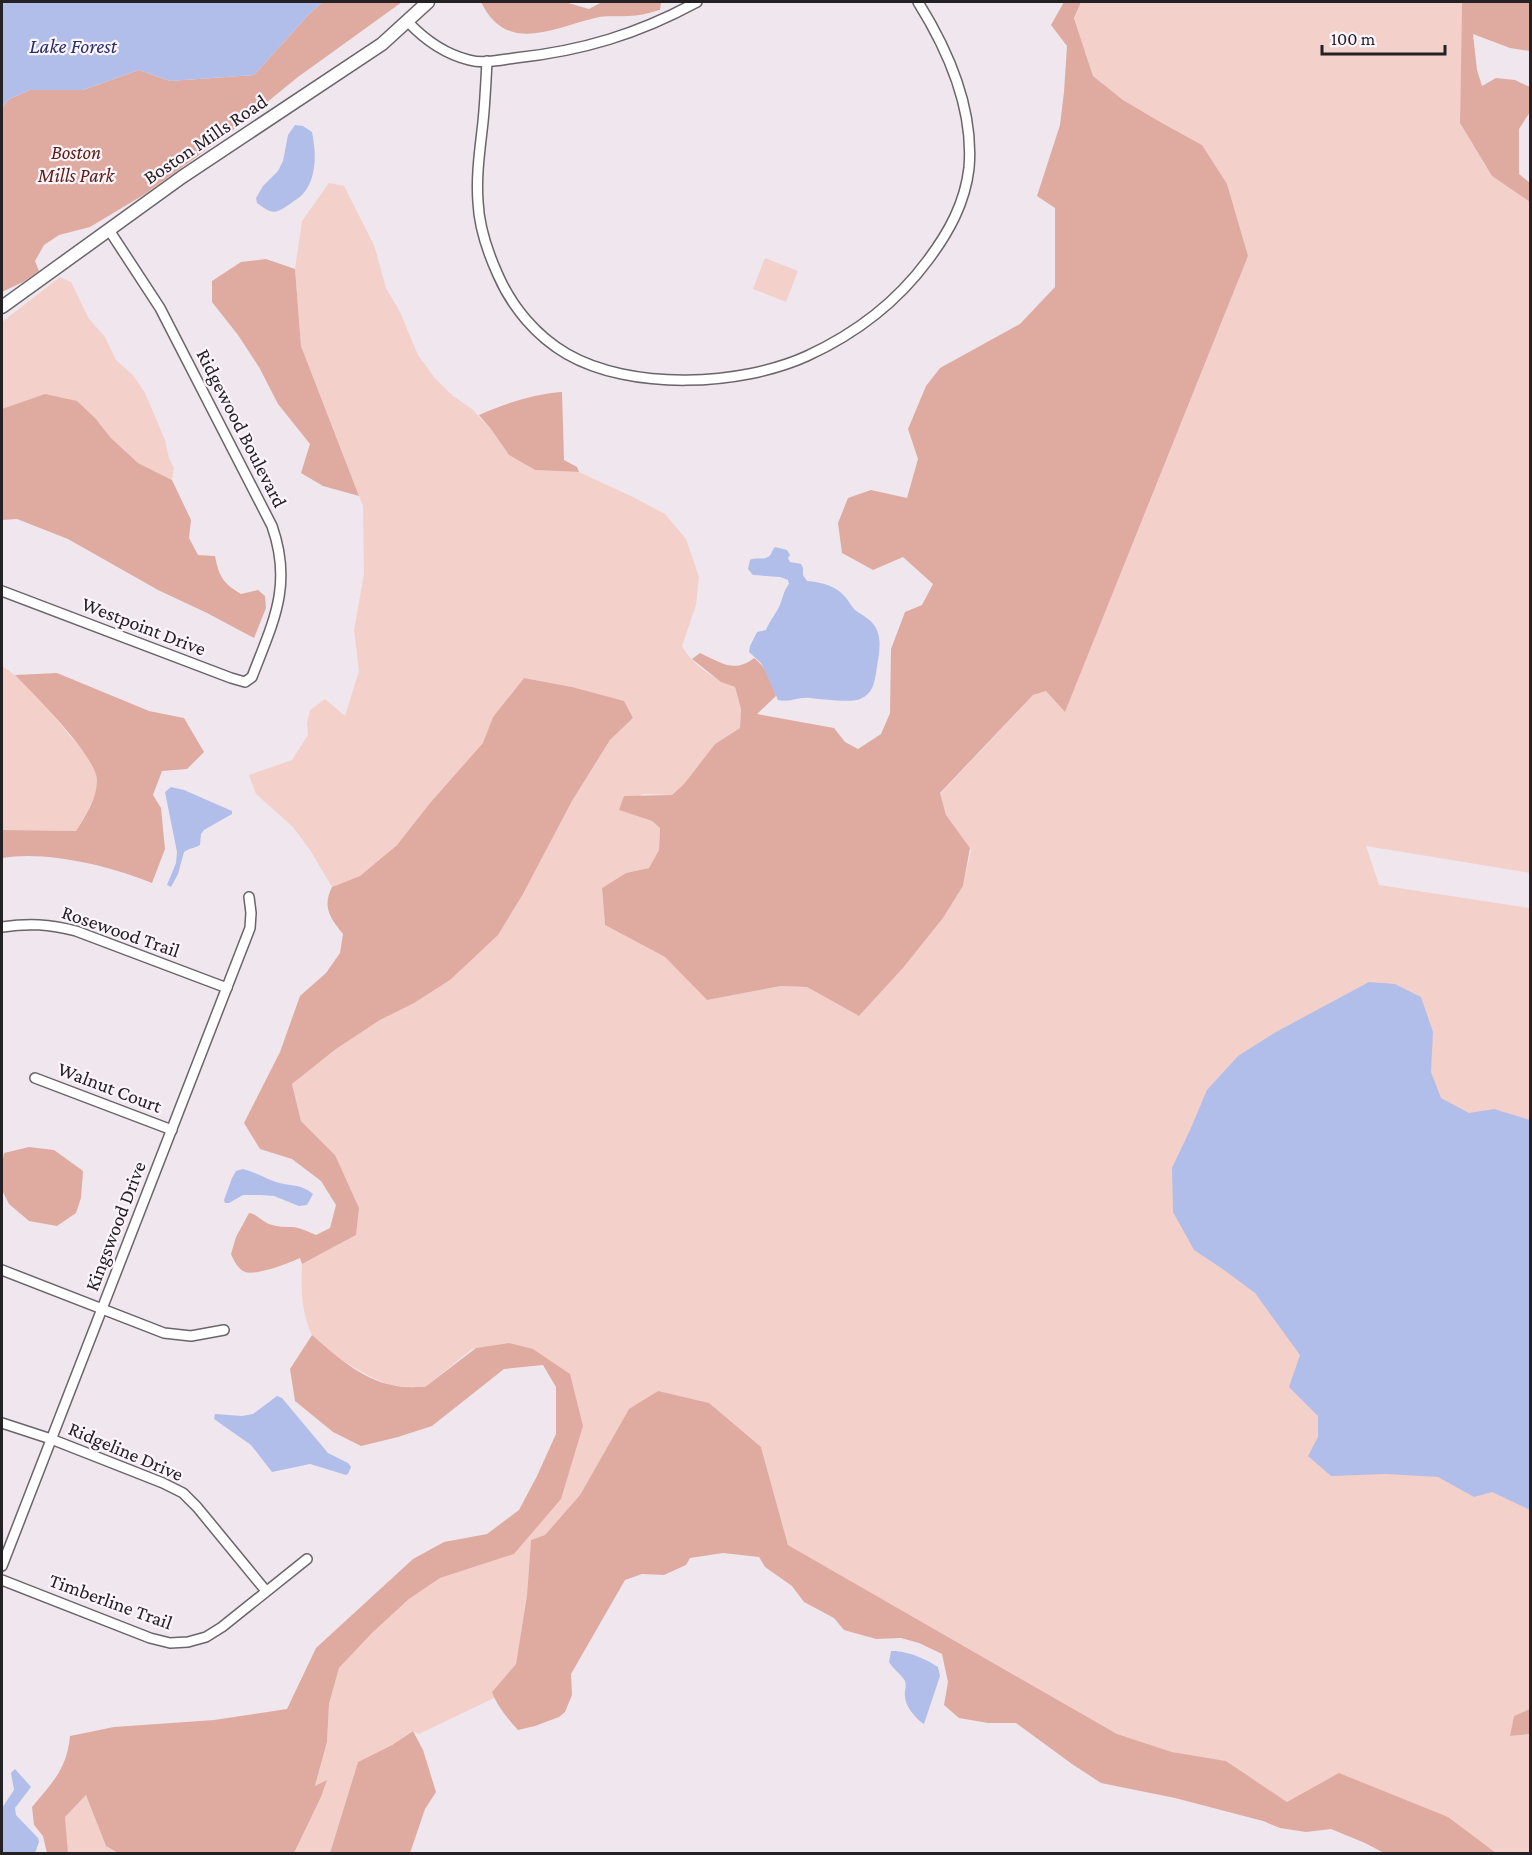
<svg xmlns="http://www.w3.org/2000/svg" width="1532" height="1855" font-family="'Crimson Pro',serif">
  <rect width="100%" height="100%" fill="#efe7ed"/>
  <g fill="#f3d1ca">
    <path d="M1081,2h381l-2,121 32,53 38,26v671l-164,-27 13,39 151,23v801l-16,7 -3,20 19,-2v119h-34l-13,-8 -196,-43 -61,-41 -54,-9 -55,-18 -329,-189 -27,-98 -132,-38 -49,86 -35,40 -14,5 -4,55 -11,69 -23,27 1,7 -75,36 -7,-3 -20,14 -34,17 -28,91h-36l27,-56 5,-16 -11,6 12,-45 2,-38 10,-36 33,-35 37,-34 31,-21 74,-24 47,-56 9,-124 -61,-31 -37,6 -47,38c-11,0 -23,0 -33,-2 -17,-3 -74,-37 -81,-52 -10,-24 -10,-45 -9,-69l54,-29 -21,-80 -34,-34 -9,-37 44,-35 44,-29 34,-18 36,-22 73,-86 49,-93 38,-61 23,-22 -61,-31 -48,-9 -31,39 -9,26 -54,60 -33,42 -37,31 -28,11 -22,-37 -17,-23 -37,-33 -7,-19 43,-15 16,-25 -1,-12 3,-13 15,-11 20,17 14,-45 -5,-41 10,-56 -1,-68 -62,-160 -6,-77 7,-48 27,-38 15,3 30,59 12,43 14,24 18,43 16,22 19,19 19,13 19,20 18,26 26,15 44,2 54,25 32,17 21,25 13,38 -3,28 -14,41c10,19 34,34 53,41l6,22 -1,19 -25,16 -31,40 -12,11 -29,-1 -24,16 33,11 8,7 -1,22 -10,18 -23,5 -24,15 3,37 60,32 42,43 74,-14 26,1 52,29 44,-48 40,-50 20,-32 8,-36 -25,-35 -6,-21 93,-99 13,-4 19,20 160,-398 -23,-168 -40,-22 -39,-23 -30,-24 -19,-58z"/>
    <path d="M765,258l33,13 -12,31 -33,-13z"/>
    <path d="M60,277l11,5 18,37 16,18 11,23 17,15 12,18 20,47 4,18 5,10 -2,12 -34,-17 -27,-25 -16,-20 -93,-9v-87z"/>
    <path d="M2,666c28,18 48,46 70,72 9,11 21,23 25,38 4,17 -13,41 -21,55l-74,-1z"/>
    <path d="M86,1794l20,52 12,7h-51l-2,-36z"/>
  </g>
  <g fill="#dfaba1">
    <path d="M323,2h79l-104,75 -70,57 -83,60 -55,33 -31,8 -15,10 -9,16 4,10 -16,11 -21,10v-184l7,-9 21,-9h53l56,-20 31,11 84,-6 56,-62z"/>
    <path d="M481,2h84l24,7 13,-7h59l-1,8c-11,3 -22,6 -32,6 -12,1 -21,-1 -33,2 -43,10 -88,37 -114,-16z"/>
    <path d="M1064,2h17l-7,16 19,58 30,24 39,23 40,22 25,39 21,72 -183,456 -19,-21 -13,4 -93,98 6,22 24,33 -7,38 -20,32 -40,50 -44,48 -52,-29 -26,-1 -74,14 -42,-43 -60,-32 -3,-37 24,-15 23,-5 10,-18 1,-22 -8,-7 -33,-11 5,-14 48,-1 12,-11 31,-40 25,-16 1,-19 -6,-22 -14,-5 -29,-23 8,-6c20,9 34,21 54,5 12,9 18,24 22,38l-19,18 77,14 11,14 13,7 23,-15 9,-21 1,-64 14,-37 17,-7 11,-21 -30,-27 -30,13 -31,-17 -4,-30 10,-25 23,-8 36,8 11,-39 -10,-30 18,-43 14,-18 80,-44 35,-37v-79l-18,-12 23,-71 4,-33 3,-46 -16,-21z"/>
    <path d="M1462,2h68v49l-20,-3 -37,-14 4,36 5,16 14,-8 19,2 15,7v25l-11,17v45l11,9v19l-38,-26 -32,-53z"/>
    <path d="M266,259l29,10 6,77 58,150 -36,-10 -22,-13 9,-29 -32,-40 -19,-37 -21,-32 -26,-33v-21l29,-19z"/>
    <path d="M562,392l2,68 13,7 2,5 -44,-2 -26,-15 -18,-26 -12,-14c25,-11 54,-21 83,-23z"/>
    <path d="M45,394l32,7 18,17 16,20 27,25 34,17 19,40 -2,18 9,17 17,1c4,21 8,27 26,38l17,-4 7,6 1,12 -12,30 -47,-25 -49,-23 -90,-51 -51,-20 -15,1v-111z"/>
    <path d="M57,673l92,38 35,7 20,34 -17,17 -25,2 -9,24 8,13 4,41 -13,34c-40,-17 -108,-33 -150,-25v-28l74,1c10,-16 21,-32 21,-51 0,-23 -65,-88 -82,-105z"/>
    <path d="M524,678l48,9 52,14 9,17 -23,22 -38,61 -49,93 -25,41 -48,45 -36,23 -34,17 -44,29 -44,35 9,37 34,34 24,53 -3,27 -54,29 -2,-6c-11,5 -44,18 -55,14 -7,-3 -11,-11 -14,-18l5,-17 13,-24c8,1 12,8 20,11 9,3 15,3 24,3 8,1 16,5 23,8l14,-7 6,-23 -15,-24 -29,-22 -32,-10 -16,-26 36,-71 20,-56 26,-23 14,-20 3,-19c-13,-16 -21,-27 -11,-47l28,-11 37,-31 33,-42 53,-60 10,-26z"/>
    <path d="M29,1147l25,3 29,21 -2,27 -5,15 -19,13 -28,-5 -20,-17 -7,-14v-24l2,-13z"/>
    <path d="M312,1335c23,20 49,44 80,50 10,3 22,2 33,2l51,-39 33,-5 24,6 37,25 13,52 -22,73 -47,55 -74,24 -31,21 -37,34 -33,35 -10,36 -2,38 -12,44 12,-6 -6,17 -27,56h-176l-12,-7 -20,-51 -21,22 3,36h-21l-4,-17 -9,-11 -2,-18c20,-24 35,-38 38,-71l44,-9 100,-7 73,-11 29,-61 97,-89 31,-17 43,-8 32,-24 18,-34 19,-42v-47l-13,-22 -39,4 -72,57 -34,11 -37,9 -28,-14 -38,-31 -5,-32z"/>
    <path d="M658,1391l51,12 52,44 27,98 329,189 55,18 54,9 61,41 52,-29 109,44 48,36h-112l-19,-10 -34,-14 -25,3 -26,-4 -17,-7 -88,-23 -74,-15 -29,-19 -56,-41h-28l-29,-5 -15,-13 4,-23 -6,-28 -23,-11 -18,-5 -25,1 -32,-9 -10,-12 -30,-16 -12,-16 -27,-19 -6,-10 -36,-4 -33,5 -4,7 -22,10 -22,-1 -17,6 -54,94 1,21 -7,17 -6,5 -24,9 -17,4c-10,-11 -21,-24 -26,-38l24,-28 11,-69 4,-55 14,-5 35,-40 49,-86z"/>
    <path d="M1530,1709v25l-20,2 4,-20z"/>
    <path d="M413,1731l10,19 13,42 -11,17 -15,44h-80l28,-91 34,-17z"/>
  </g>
  <g fill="#b2beea">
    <path d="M2,2h321l-13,11 -56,62 -84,6 -31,-11 -56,20h-53l-21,9 -7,9z"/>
    <path d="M295,125l8,1 9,6c4,20 6,47 -11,64 -3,3 -8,5 -11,8 -16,11 -18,10 -33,-1l-1,-5 7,-12 15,-15 5,-10 5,-26z"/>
    <path d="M775,547l12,3 3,5 -2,3 2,4 11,2 2,4v7l4,6c15,1 30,5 40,18 3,4 5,8 8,11 7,5 17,10 21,18 7,14 2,30 0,45 -2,12 -4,21 -16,26 -7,4 -41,0 -50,-1 -11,-2 -21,5 -32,2l-13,-29 -4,-8 -12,-11 1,-6 7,-14 9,-2c3,-8 9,-15 13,-23 4,-8 4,-16 10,-23l-1,-4 -8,-3 -27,-2 -5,-6 2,-9c6,-4 16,2 21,-6 1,-2 2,-5 4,-7z"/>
    <path d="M171,787l13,3 48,21v3l-28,16 -3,4 -1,11c-4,3 -11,3 -16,7l-6,22 -7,13 -4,-2 9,-22 1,-11 -12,-60z"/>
    <path d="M1369,982l26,2 26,13 12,35 -2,40 10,26 28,15 25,-4 36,11v390l-38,-18 -18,5 -36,-20 -52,-3 -55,2 -23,-20 10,-19v-21l-29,-29 11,-32 -45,-62 -31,-23 -30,-20 -21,-38 -1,-44 18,-38 17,-40 31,-34 38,-24z"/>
    <path d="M243,1169c12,3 22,9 33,13 13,4 26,2 37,12l-6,11 -8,1 -25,-10 -13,-1h-18l-14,8h-4l-1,-3 8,-22 4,-7z"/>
    <path d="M277,1396l5,2 46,55 20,10 3,4 -3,7 -2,1 -36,-11 -38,8 -21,-27 -37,-26 1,-5 27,2 11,-2z"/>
    <path d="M891,1651c14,-1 36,8 47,16l2,9 -16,48c-8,-5 -19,-18 -19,-28 -1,-5 2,-9 0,-15 -4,-7 -12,-12 -16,-19z"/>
    <path d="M15,1769l16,18 -16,21 1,7 22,23 1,4 -4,11h-33v-45l12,-18 -3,-17z"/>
  </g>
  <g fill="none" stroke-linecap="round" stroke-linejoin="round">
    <g stroke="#6b646a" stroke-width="12">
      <g id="minor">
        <path d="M408,22c17,18 37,32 61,38 15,4 31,0 46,-2 67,-7 123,-24 182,-56"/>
        <path d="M487,61c-1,20 -2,41 -4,61 -3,27 -7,53 -5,80 1,24 10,51 20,73 14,32 38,61 69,79 64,37 174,32 240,2 48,-22 90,-54 121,-96 21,-28 37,-57 41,-92 5,-58 -21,-118 -51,-166"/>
        <path d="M2,591l229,87 14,4 7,-5c21,-55 41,-91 20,-151l-112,-218 -51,-78"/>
        <path d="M2,927c27,-4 47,-3 74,4l151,57"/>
        <path d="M35,1078l137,52"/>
        <path d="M2,1270l162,63 27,3 33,-6"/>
        <path d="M2,1423l49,16 79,31 33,13 20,10 14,14 69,84"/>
        <path d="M2,1566l248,-638 1,-15 -2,-16"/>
        <path d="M2,1580l148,58 20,5 18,-1 18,-5 16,-10 85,-68"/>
      </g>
    </g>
    <g stroke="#6b646a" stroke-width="15">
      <path id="tertiary" d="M2,307l180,-130 200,-133 46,-42"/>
    </g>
    <use href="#minor" stroke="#fff" stroke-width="9"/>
    <use href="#tertiary" stroke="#fff" stroke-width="12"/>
  </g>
  <g text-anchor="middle" stroke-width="4.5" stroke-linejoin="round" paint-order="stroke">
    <g font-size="20" fill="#232123" stroke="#fcf4fb">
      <text transform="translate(205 139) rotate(-34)" y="7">Boston Mills Road</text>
      <text transform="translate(242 428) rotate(63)" y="7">Ridgewood Boulevard</text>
      <text transform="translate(144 626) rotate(21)" y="7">Westpoint Drive</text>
      <text transform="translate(121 931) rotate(19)" y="7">Rosewood Trail</text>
      <text transform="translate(110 1087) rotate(21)" y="7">Walnut Court</text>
      <text transform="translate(115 1226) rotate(-69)" y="7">Kingswood Drive</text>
      <text transform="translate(126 1451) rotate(23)" y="7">Ridgeline Drive</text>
      <text transform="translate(111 1601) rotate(20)" y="7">Timberline Trail</text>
    </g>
    <g font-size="20" font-style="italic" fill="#5e2016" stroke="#fcf4fb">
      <text x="76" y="159">Boston<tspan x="76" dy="23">Mills Park</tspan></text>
    </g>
    <g font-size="21" font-style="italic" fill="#283066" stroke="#fcf4fb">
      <text x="73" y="53">Lake Forest</text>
    </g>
  </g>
  <rect width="1532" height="1855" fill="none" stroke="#232123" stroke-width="6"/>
  <path d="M1322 45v9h123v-9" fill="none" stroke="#232123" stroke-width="3"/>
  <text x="1331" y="45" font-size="18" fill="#232123" stroke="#fcf4fb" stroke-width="4.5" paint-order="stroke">100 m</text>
</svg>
